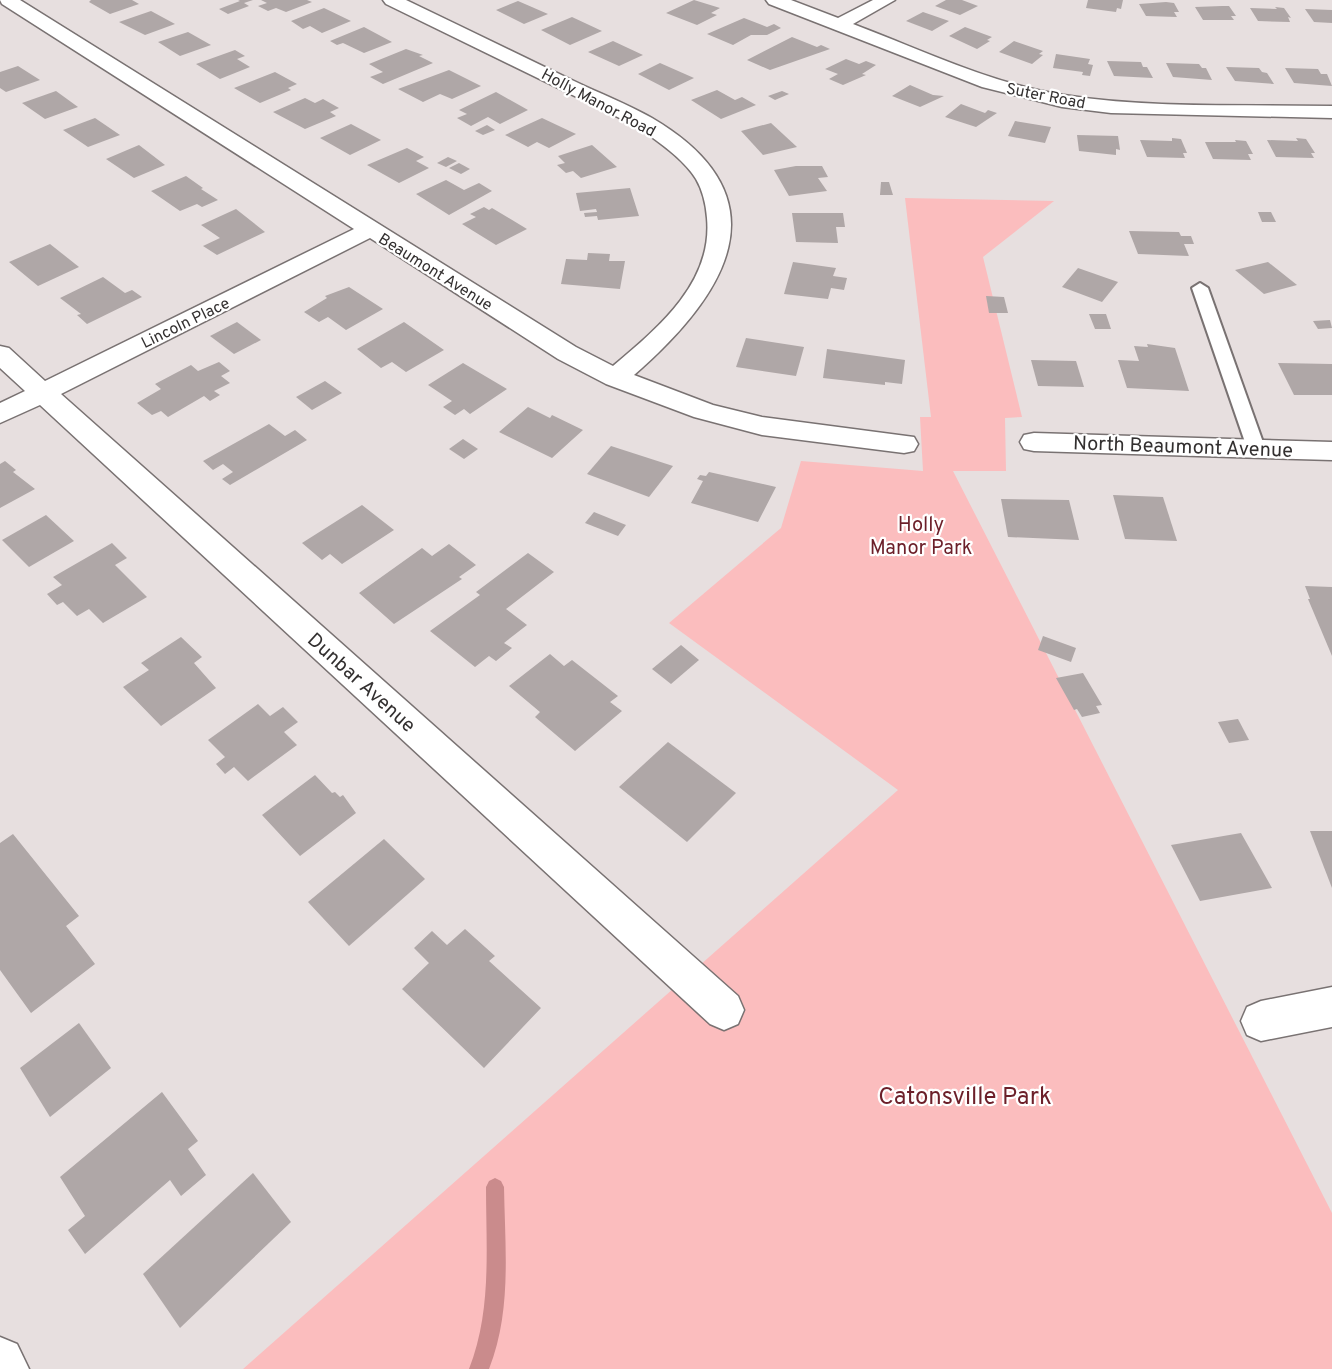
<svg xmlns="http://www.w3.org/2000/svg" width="1332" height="1369" font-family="Overpass,sans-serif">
  <rect width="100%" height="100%" fill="#e7dfdf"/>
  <path fill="#fbbdbe" d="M905,198l149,3 -71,56 39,160 -17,1 1,53h-53l379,742v156h-1089l655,-579 -229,-167 112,-95 20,-67 122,10 -3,-54h11z"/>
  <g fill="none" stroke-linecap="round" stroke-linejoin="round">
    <path fill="#ca8b8c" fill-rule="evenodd" d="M495,1178l6,3 3,6c1,61 8,124 -15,182h-20c23,-58 17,-121 17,-182l3,-6z"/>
  </g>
  <g fill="#afa7a7">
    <path d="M91,0h41l7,4 -29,10 -21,-12z"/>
    <path d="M238,0h15l-9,3 5,3 -21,8 -9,-5 21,-8z"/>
    <path d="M261,0h46l5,2 -26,10 -10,-4 -8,3 -10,-5 9,-3z"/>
    <path d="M694,0l26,8 -9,5 6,2 -20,10 -31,-12z"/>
    <path d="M946,0h16l16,6 -18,9 -25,-9z"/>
    <path d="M1088,0h35l-2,9 -4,-1 -1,4 -30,-4z"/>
    <path d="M518,1l30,13 -24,10 -28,-14z"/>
    <path d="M1166,2l8,1 5,9h-5l3,5 -31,-1 -7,-12z"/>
    <path d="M1222,6h7l7,10h-5l3,4h-31l-8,-13z"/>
    <path d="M1275,7l9,1 7,10 -3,-1 2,5 -32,-1 -8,-13 27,1z"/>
    <path d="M324,8l27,13 -29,12 -12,-7 -7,3 -12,-8z"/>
    <path d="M1305,9l27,1v13l-18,-1z"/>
    <path d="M151,11l24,13 -30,11 -26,-13z"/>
    <path d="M923,12l26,9 -17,10 -26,-10z"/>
    <path d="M572,17l30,14 -32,14 -29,-15z"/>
    <path d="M744,18l23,9 7,-3 7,4 -14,7h-16l-18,10 -26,-11z"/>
    <path d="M364,27l28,15 -28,11 -21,-10 -6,2 -7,-4z"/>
    <path d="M965,27l27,10 -5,3 3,1 -13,8 -28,-13z"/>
    <path d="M188,32l23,13 -31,11 -22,-14z"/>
    <path d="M792,37l25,10 4,-2 9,4 -60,21 -23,-10z"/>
    <path d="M613,41l30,14 -24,11 -31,-14z"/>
    <path d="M1014,41l29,10 -4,3 4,1 -11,9 -33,-12z"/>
    <path d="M406,49l17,6 -4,1 14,7 -50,21 -13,-7 13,-5 -14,-8z"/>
    <path d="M235,50l10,6 -8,3 13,8 -30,12 -24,-15z"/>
    <path d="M1056,54l34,5 -2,5 5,1 -3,11 -8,-1 1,-3 -30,-4z"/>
    <path d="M846,59l13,5 7,-3 10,4 -14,9 4,1 -23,10 -14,-6 9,-5 -13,-5z"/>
    <path d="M1107,61l34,1 2,5h4l6,11 -39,-2z"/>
    <path d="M660,63l34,15 -25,12 -31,-16z"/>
    <path d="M1166,63l33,1 3,4h4l6,12 -39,-3z"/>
    <path d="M18,66l22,14 -34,12 -6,-4v-16z"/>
    <path d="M1226,67l33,1 3,4 5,1 7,11 -39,-3z"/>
    <path d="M1285,68l33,1 3,5h6l5,12 -38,-3z"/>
    <path d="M449,70l32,16 -29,13 -12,-5 -17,8 -25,-13z"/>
    <path d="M275,72l22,12 -9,4 3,2 -31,13 -26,-15z"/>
    <path d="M910,85l23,10 11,1 -24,11 -28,-11z"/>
    <path d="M717,90l18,10 7,-3 14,8 -35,14 -30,-19z"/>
    <path d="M56,91l22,16 -33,12 -23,-16z"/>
    <path d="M782,91l7,3 -14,6 -7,-4z"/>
    <path d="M496,92l32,18 -28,14 -12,-7 -17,9 -14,-8 10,-4 -8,-4z"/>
    <path d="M305,98l10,5 8,-4 16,9 -9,4 6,4 -31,13 -32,-17z"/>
    <path d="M961,104l24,9 3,-3 9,3 -21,14 -31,-10z"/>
    <path d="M95,118l25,17 -32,12 -25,-17z"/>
    <path d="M542,118l34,16 -27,14 -12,-6 -9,5 -23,-12z"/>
    <path d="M1015,121l36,6 -6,16 -37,-7z"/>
    <path d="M771,123l26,24 -34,8 -22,-24z"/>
    <path d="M351,124l30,16 -31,15 -30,-17z"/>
    <path d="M487,125l8,5 -12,5 -8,-4z"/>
    <path d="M1077,135l41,1 2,14 -4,-1v6l-37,-4z"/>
    <path d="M1172,138l9,1 6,14h-4l2,5 -38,-1 -7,-17 32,1z"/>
    <path d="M1296,138l10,1 9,14h-4l3,5 -38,-1 -9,-17 31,1z"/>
    <path d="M1235,140l11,1 7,13h-5l3,6 -38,-1 -8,-17h31z"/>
    <path d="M139,145l26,20 -31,13 -28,-19z"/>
    <path d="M592,145l25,22 -36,11 -8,-7 -7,2 -9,-8 8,-2 -7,-7z"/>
    <path d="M407,148l17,9 -8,4 13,7 -30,15 -32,-18z"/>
    <path d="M448,157l9,4 -11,6 -9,-4z"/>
    <path d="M459,163l11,6 -9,5 -12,-6z"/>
    <path d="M796,166h26l6,11 -10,1 9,13 -38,5 -15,-26z"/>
    <path d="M186,176l17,12 -2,1 17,11 -16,7 -5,-3 -17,7 -29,-20z"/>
    <path d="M446,180l18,10 15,-7 13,8 -43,24 -33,-21z"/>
    <path d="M881,182h8l4,13h-13z"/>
    <path d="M630,188l9,28 -41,4 -1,-4 -12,1 -1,-4 13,-1 -1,-3 -16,2 -4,-18z"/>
    <path d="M484,207l5,3 3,-2 35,21 -31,16 -34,-21 14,-7 -6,-3z"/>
    <path d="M236,209l29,23 -48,23 -14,-9 17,-8 -19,-13z"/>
    <path d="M1258,212h13l5,10h-14z"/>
    <path d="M792,213h51l2,14h-9l2,16 -42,-1z"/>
    <path d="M1129,231l50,1 2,4h10l3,8h-10l5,12 -51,-2z"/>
    <path d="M50,244l29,23 -41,19 -29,-24z"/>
    <path d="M588,253l22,1 -1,7h16l-5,28 -59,-5 5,-25 21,1z"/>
    <path d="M793,262l43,6 -3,8 14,2 -3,12 -13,-2 -3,11 -44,-5z"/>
    <path d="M1268,262l29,23 -33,9 -29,-24z"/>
    <path d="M1078,268l40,14 -16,20 -40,-15z"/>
    <path d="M103,277l22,16 7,-3 10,7 -55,27 -10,-9 4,-1 -21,-16z"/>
    <path d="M349,287l34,22 -37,21 -18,-13 -9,5 -15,-10 23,-14 -2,-2z"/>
    <path d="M986,296l18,1 4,16h-19z"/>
    <path d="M1089,314h17l5,15h-16z"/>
    <path d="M1330,320l2,8 -14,1 -5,-8z"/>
    <path d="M237,322l24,18 -27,14 -24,-18z"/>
    <path d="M404,322l40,28 -38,22 -14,-10 -11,6 -24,-19z"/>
    <path d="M746,338l58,9 -8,29 -60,-9z"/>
    <path d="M1147,344l28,4 14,43 -62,-3 -9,-28 21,1 -5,-15 14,1z"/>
    <path d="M827,349l78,11 -3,24 -17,-2v3l-62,-7z"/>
    <path d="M1031,360l45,1 8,26 -46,-1z"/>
    <path d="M219,362l11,9 -9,5 9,7 -16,8 6,4 -10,6 -6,-5 -36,21 -7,-6 -9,4 -15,-12 24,-14 -6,-5 36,-19 7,6z"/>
    <path d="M463,363l44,26 -37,25 -6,-5 -9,6 -12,-8 9,-6 -24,-16z"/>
    <path d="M1278,363l54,1v31h-38z"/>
    <path d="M325,381l17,12 -30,17 -16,-13z"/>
    <path d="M528,407l22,11 2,-3 31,15 -31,28 -53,-26z"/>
    <path d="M269,424l16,12 10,-6 12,10 -77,45 -8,-6 11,-7 -10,-8 -10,6 -10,-9z"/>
    <path d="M463,439l15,10 -14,10 -15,-10z"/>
    <path d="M611,446l62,20 -24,31 -62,-23z"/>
    <path d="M5,461l11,9 -3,2 22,17 -35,19v-44z"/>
    <path d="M709,472l67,15 -18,35 -67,-19 12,-22 -6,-2 3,-4 6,1z"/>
    <path d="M1113,495l50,2 14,44 -52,-2z"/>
    <path d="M1001,499l68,1 10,40 -71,-3z"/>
    <path d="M362,505l32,25 -52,34 -12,-10 -8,6 -20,-17z"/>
    <path d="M594,512l32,13 -8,11 -33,-13z"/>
    <path d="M46,515l28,26 -45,26 -27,-27z"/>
    <path d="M112,543l15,15 -12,7 32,32 -44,26 -14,-14 -12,7 -14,-14 -6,3 -10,-11 15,-9 -9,-8z"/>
    <path d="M449,544l27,21 -17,12 3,2 -68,45 -35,-31 63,-45 10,8z"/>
    <path d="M528,553l26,19 -48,37 21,16 -23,18 8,5 -16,13 -7,-5 -14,11 -45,-36 50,-36 -4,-3z"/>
    <path d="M1305,586l27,1v69l-24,-57h2z"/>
    <path d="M1043,636l33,12 -5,14 -33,-12z"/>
    <path d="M181,637l21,20 -8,6 22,25 -55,38 -38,-39 26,-17 -8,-7z"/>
    <path d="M681,645l18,15 -28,24 -19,-15z"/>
    <path d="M550,654l14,12 8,-6 46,36 -8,6 12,9 -47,40 -40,-34 5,-5 -31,-26z"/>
    <path d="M1083,673l19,32 -6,1 4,7 -18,4 -5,-8 -3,1 -18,-32z"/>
    <path d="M258,704l12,12 13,-9 15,15 -14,10 13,13 -49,36 -14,-14 -9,7 -9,-10 9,-7 -17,-17z"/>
    <path d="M1238,719l11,21 -20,3 -11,-21z"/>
    <path d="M668,742l68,51 -49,49 -68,-55z"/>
    <path d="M315,775l17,18 3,-1 5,5 3,-2 13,18 -56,43 -38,-41z"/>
    <path d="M1310,831h22v57z"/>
    <path d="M1241,833l31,55 -72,13 -29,-56z"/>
    <path d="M13,834l66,82 -13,10 29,38 -64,49 -31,-43v-127z"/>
    <path d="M384,839l41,40 -76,67 -41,-44z"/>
    <path d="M465,929l30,27 -6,5 52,47 -57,60 -82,-79 27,-26 -15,-15 18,-17 15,14z"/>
    <path d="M79,1023l32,45 -61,49 -30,-49z"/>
    <path d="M162,1092l36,49 -10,8 18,26 -25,21 -11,-16 -85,74 -17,-24 17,-14 -25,-39z"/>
    <path d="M253,1173l38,49 -111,106 -37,-54z"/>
  </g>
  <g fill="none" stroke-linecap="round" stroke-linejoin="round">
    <g stroke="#797272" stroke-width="4">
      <path id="service" d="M1200,283l8,5 57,160 -2,5h-14l-2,-5 -55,-160z"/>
    </g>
    <g stroke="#797272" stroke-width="3">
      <g id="minor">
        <path d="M0,0h20l556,347 37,19c45,-38 100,-83 94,-148 -1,-13 -4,-27 -11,-39 -13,-21 -38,-37 -58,-52l-252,-123 -3,-4h23c56,27 112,54 168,81 25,12 53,23 78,37 136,80 74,177 -18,257l79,30 49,12 152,20 4,7 -4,7 -10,2 -142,-18 -68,-18 -88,-33 -48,-25 -188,-121 -309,156 677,602 6,14 -6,14 -14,6 -14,-6 -670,-619 -40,18v-20l25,-12 -25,-23v-22l9,2 36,33 309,-152 -352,-225z"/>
        <path d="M766,0h25l47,18 35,-18h22l-42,24c69,26 138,60 211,71 88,14 180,9 268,11v12l-221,-5 -49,-6 -80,-20 -213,-83z"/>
        <path d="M1034,433l298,9v18l-298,-9 -10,-2 -4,-7 4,-7z"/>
        <path d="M1332,987v40l-71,14 -14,-6 -6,-14 6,-14 14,-6z"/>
        <path d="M0,1337l17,7 12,25h-29z"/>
      </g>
    </g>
    <use href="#service" fill="#fff" fill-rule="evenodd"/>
    <use href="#minor" fill="#fff" fill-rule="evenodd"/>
  </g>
  <g text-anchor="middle" stroke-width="4.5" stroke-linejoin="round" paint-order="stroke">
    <g font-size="16" fill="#333030" stroke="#fff">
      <text transform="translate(1046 95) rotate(11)" y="6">Suter Road</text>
      <text transform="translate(599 102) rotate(28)" y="6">Holly Manor Road</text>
      <text transform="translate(436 271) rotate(32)" y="6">Beaumont Avenue</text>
      <text transform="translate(185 322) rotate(-26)" y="6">Lincoln Place</text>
    </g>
    <g font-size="20" fill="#333030" stroke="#fff">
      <text transform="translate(1183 446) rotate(2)" y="7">North Beaumont Avenue</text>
      <text transform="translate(362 682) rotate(42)" y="7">Dunbar Avenue</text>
    </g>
    <g font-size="20" fill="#6c1f29" stroke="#fff">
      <text x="921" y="531">Holly<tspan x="921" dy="23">Manor Park</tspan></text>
    </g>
    <g font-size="24" fill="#6c1f29" stroke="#fff">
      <text x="965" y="1104">Catonsville Park</text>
    </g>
  </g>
</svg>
